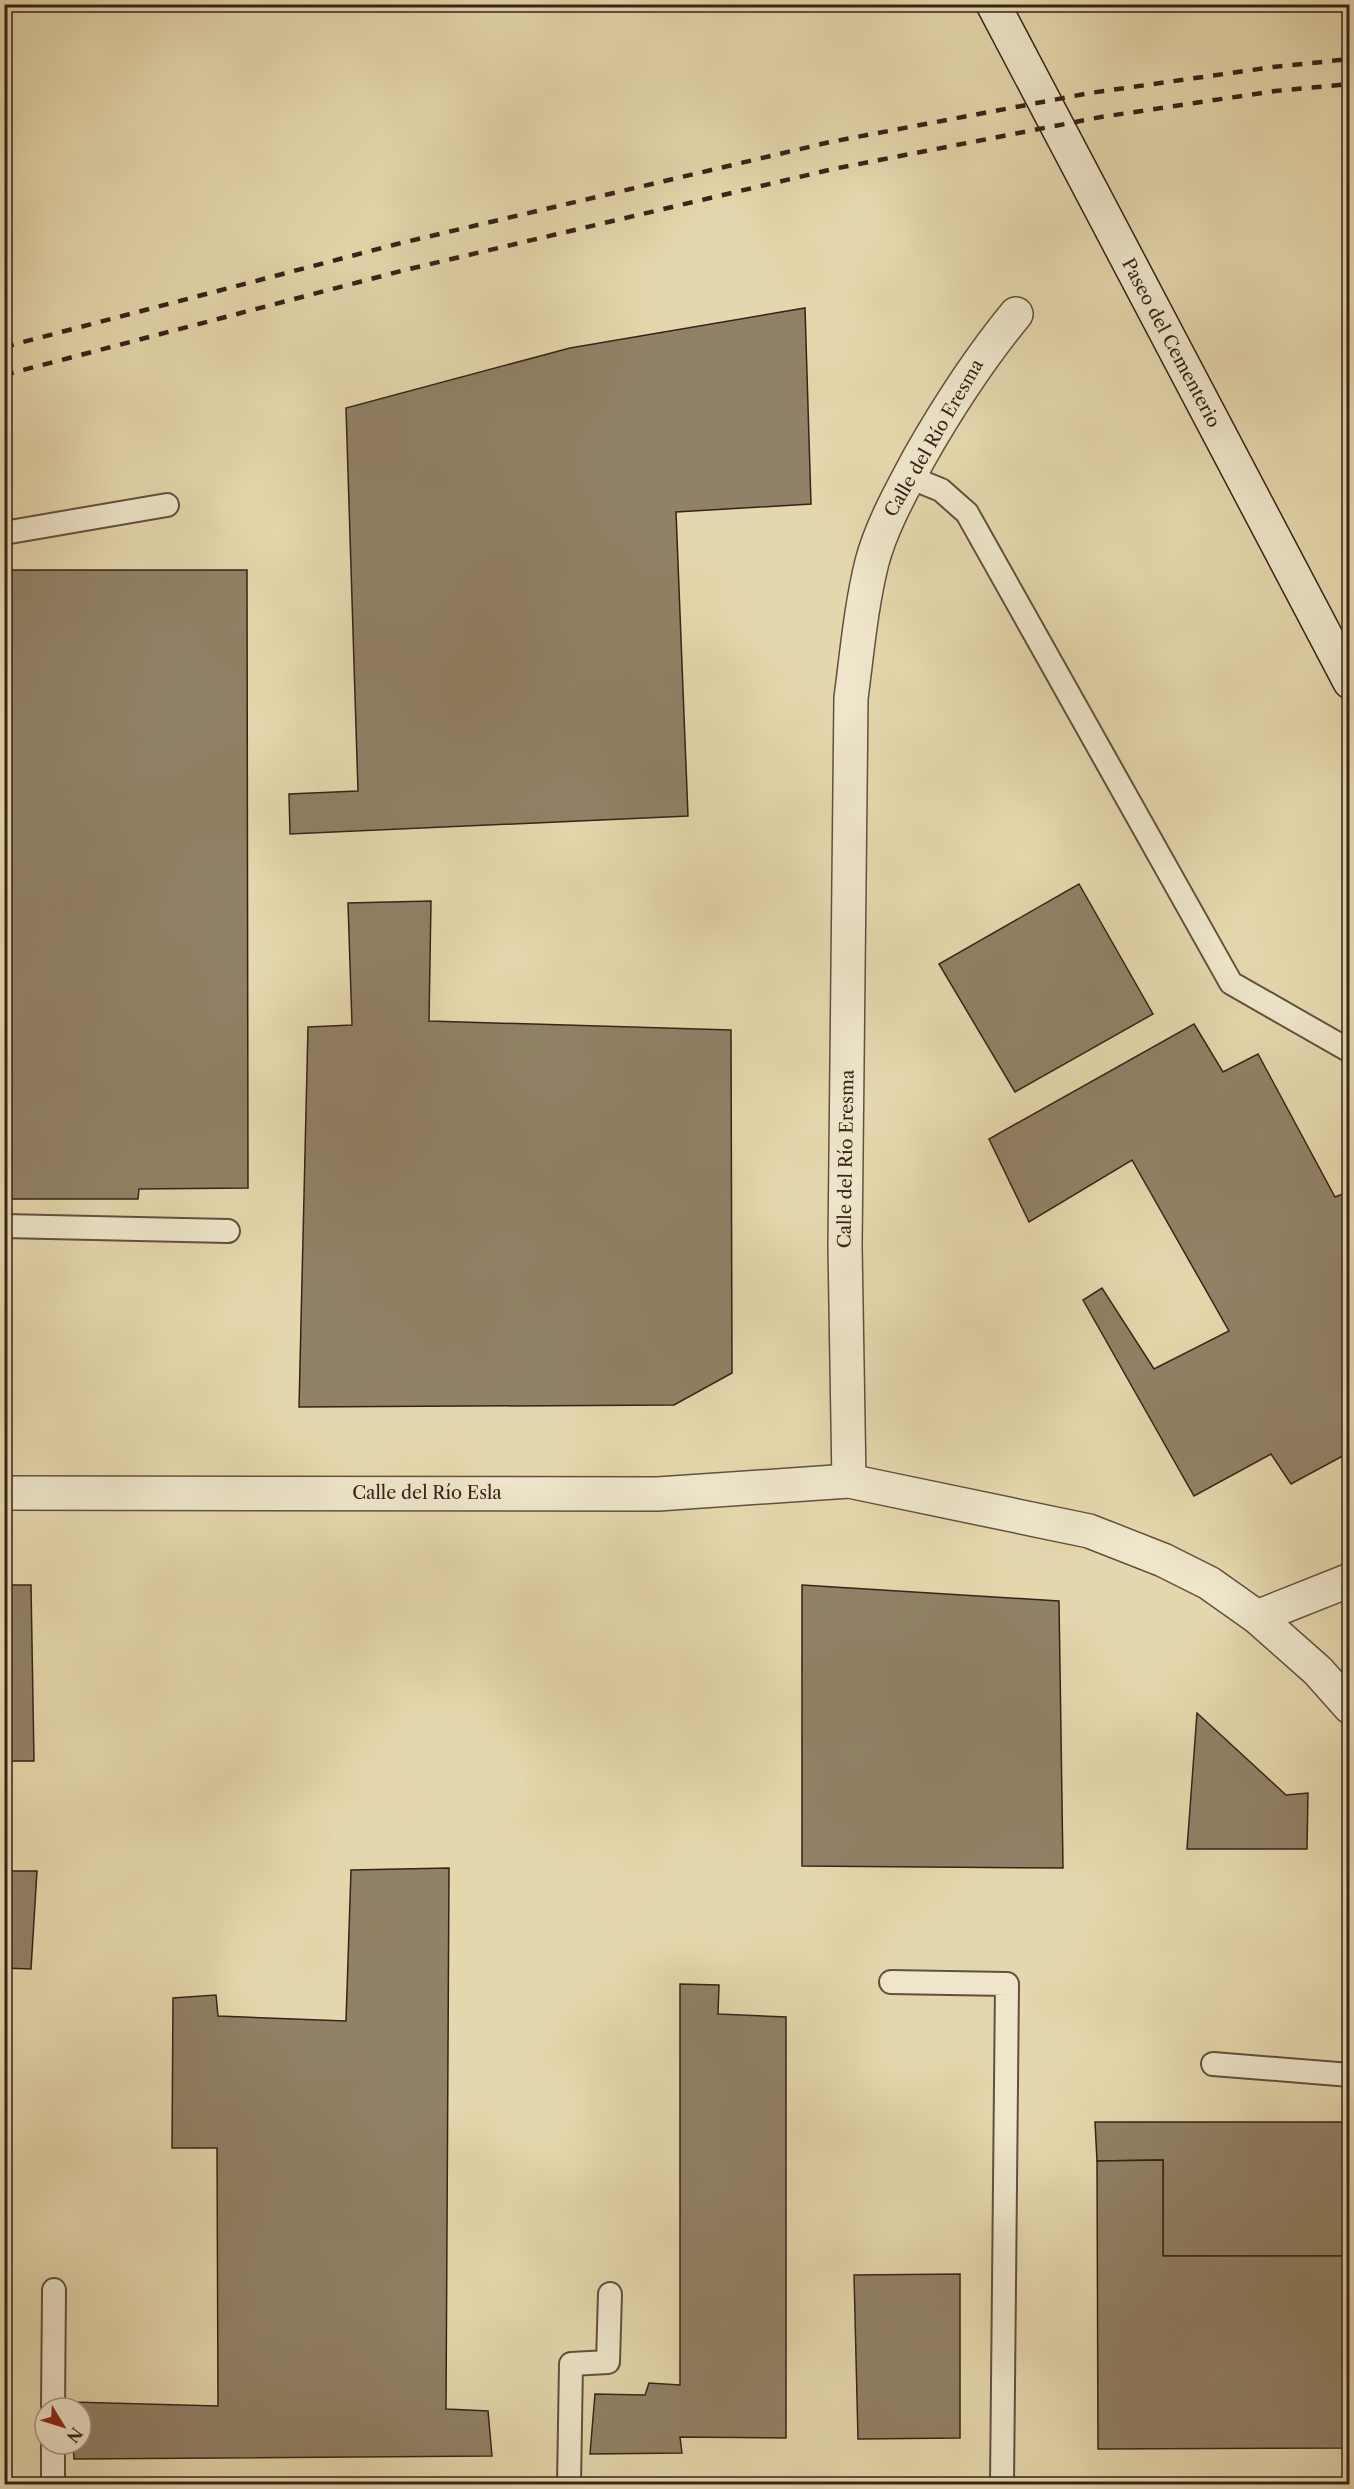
<svg xmlns="http://www.w3.org/2000/svg" width="1354" height="2489" font-family="'Libre Caslon Text',serif">
<rect width="100%" height="100%" fill="#e5d7ad"/>
<filter id="stains"><feTurbulence type="fractalNoise" baseFrequency=".00333" numOctaves="4"/><feColorMatrix values="0 0 0 0 .2 0 0 0 0 .09 0 0 0 0 .02 0 0 0 .5 -.17"/></filter>
<radialGradient id="worn" r=".72"><stop offset=".6" stop-color="#630" stop-opacity="0"/><stop offset="1" stop-color="#630" stop-opacity=".3"/></radialGradient>
<!-- building -->
<g fill="#918166" stroke="#372319" stroke-width="1.5">
<path d="M805 308 811 504 676 512 688 816 290 834 289 794 358 791 346 408 570 348Z"/>
<path d="M4 570H247L248 1188 139 1189 138 1199H4Z"/>
<path d="M1079 884 1153 1014 1015 1092 939 964Z"/>
<path d="M431 901 429 1021 731 1030 732 1373 674 1405 299 1407 308 1027 352 1025 348 903Z"/>
<path d="M1194 1024 1223 1072 1258 1054 1335 1197 1350 1191V1452L1291 1484 1271 1454 1194 1496 1083 1300 1102 1288 1154 1369 1229 1331 1132 1160 1029 1222 989 1139Z"/>
<path d="M4 1585H31L34 1761H4Z"/>
<path d="M802 1585 1059 1601 1063 1868 802 1866Z"/>
<path d="M1197 1713 1286 1795 1308 1793 1307 1849H1187Z"/>
<path d="M449 1868 446 2409 488 2411 492 2456 74 2459 73 2444H81V2408H72V2402L218 2406 217 2148H172L173 1998 216 1995 218 2016 346 2021 351 1870Z"/>
<path d="M4 1871H37L31 1969 4 1968Z"/>
<path d="M4 1983H6L8 2484H4Z"/>
<path d="M680 1984 719 1985 718 2014 786 2017V2438L680 2437 682 2453 590 2454 595 2394 645 2395 649 2383 680 2385Z"/>
<path d="M1095 2122H1350V2256H1163V2160L1097 2161Z"/>
<path d="M1163 2160V2256H1350V2448L1098 2449 1097 2161Z"/>
<path d="M960 2274V2438L858 2439 854 2275Z"/>
</g>
<g fill="none" stroke-linecap="round" stroke-linejoin="round">
<defs>
<g id="service">
<path d="M909 477 941 490 967 513 1231 983 1350 1051"/>
<path d="M4 533 167 505"/>
<path d="M4 1226 228 1231"/>
<path d="M891 1982 1007 1984 1002 2484"/>
<path d="M1213 2064 1350 2075"/>
<path d="M53 2408 54 2290"/>
<path d="M53 2484V2444"/>
<path d="M569 2484 571 2364 608 2362 610 2294"/>
</g>
<g id="minor">
<path d="M849 1481 845 1246 851 698C857 653 861 606 872 562 882 525 901 492 919 458 948 407 979 359 1016 314"/>
<path d="M4 1493 658 1494 849 1481 1089 1531 1163 1560 1209 1583 1257 1617 1318 1671 1350 1707"/>
<path d="M1257 1617 1350 1580"/>
</g>
<path id="secondary" d="M993 4 1350 682"/>
</defs>
<!-- service casing -->
<use href="#service" stroke="#62503e" stroke-width="26"/>
<!-- minor casing -->
<use href="#minor" stroke="#62503e" stroke-width="36"/>
<!-- secondary casing -->
<use href="#secondary" stroke="#372319" stroke-width="36"/>
<!-- service -->
<use href="#service" stroke="#eee5ca" stroke-width="22"/>
<!-- minor -->
<use href="#minor" stroke="#eee5ca" stroke-width="33"/>
<!-- secondary -->
<use href="#secondary" stroke="#eee5ca" stroke-width="33"/>
<!-- rail -->
<g stroke="#372319" stroke-width="4.5" stroke-dasharray="10 10" stroke-linecap="butt">
<path d="M4 347 397 244 830 142 1090 93 1273 67 1350 59"/>
<path d="M4 375 405 270 833 169 1101 117 1275 91 1350 84"/>
</g>
</g>
<g text-anchor="middle" dominant-baseline="central" stroke-width="5" stroke-linejoin="round" paint-order="stroke">
<!-- street labels -->
<g font-size="18" fill="#372319" stroke="#eee5ca">
<text transform="translate(1171 343) rotate(62)">Paseo del Cementerio</text>
<text transform="translate(934 438) rotate(-60)">Calle del Río Eresma</text>
<text transform="translate(846 1159) rotate(-89)">Calle del Río Eresma</text>
<text x="427" y="1493">Calle del Río Esla</text>
</g>
</g>
<!-- margin -->
<rect width="1354" height="2489" fill="none" stroke="#e5d7ad" stroke-width="24"/>
<rect x="6" y="6" width="1342" height="2477" fill="none" stroke="#372319" stroke-width="3"/>
<rect x="12" y="12" width="1330" height="2465" fill="none" stroke="#372319" stroke-width="1.5"/>
<!-- north arrow -->
<g transform="translate(63 2426) rotate(128)"><circle r="28" fill="#eee5ca" stroke="#a59783" stroke-width="1.5"/>
<path d="M0-4.5L10 22L0 15L-10 22Z" fill="#8f2418"/>
<text y="-9" font-size="16" font-weight="bold" text-anchor="middle" fill="#372319">N</text>
</g>
<rect width="100%" height="100%" filter="url(#stains)"/>
<rect width="100%" height="100%" fill="url(#worn)"/>
</svg>
